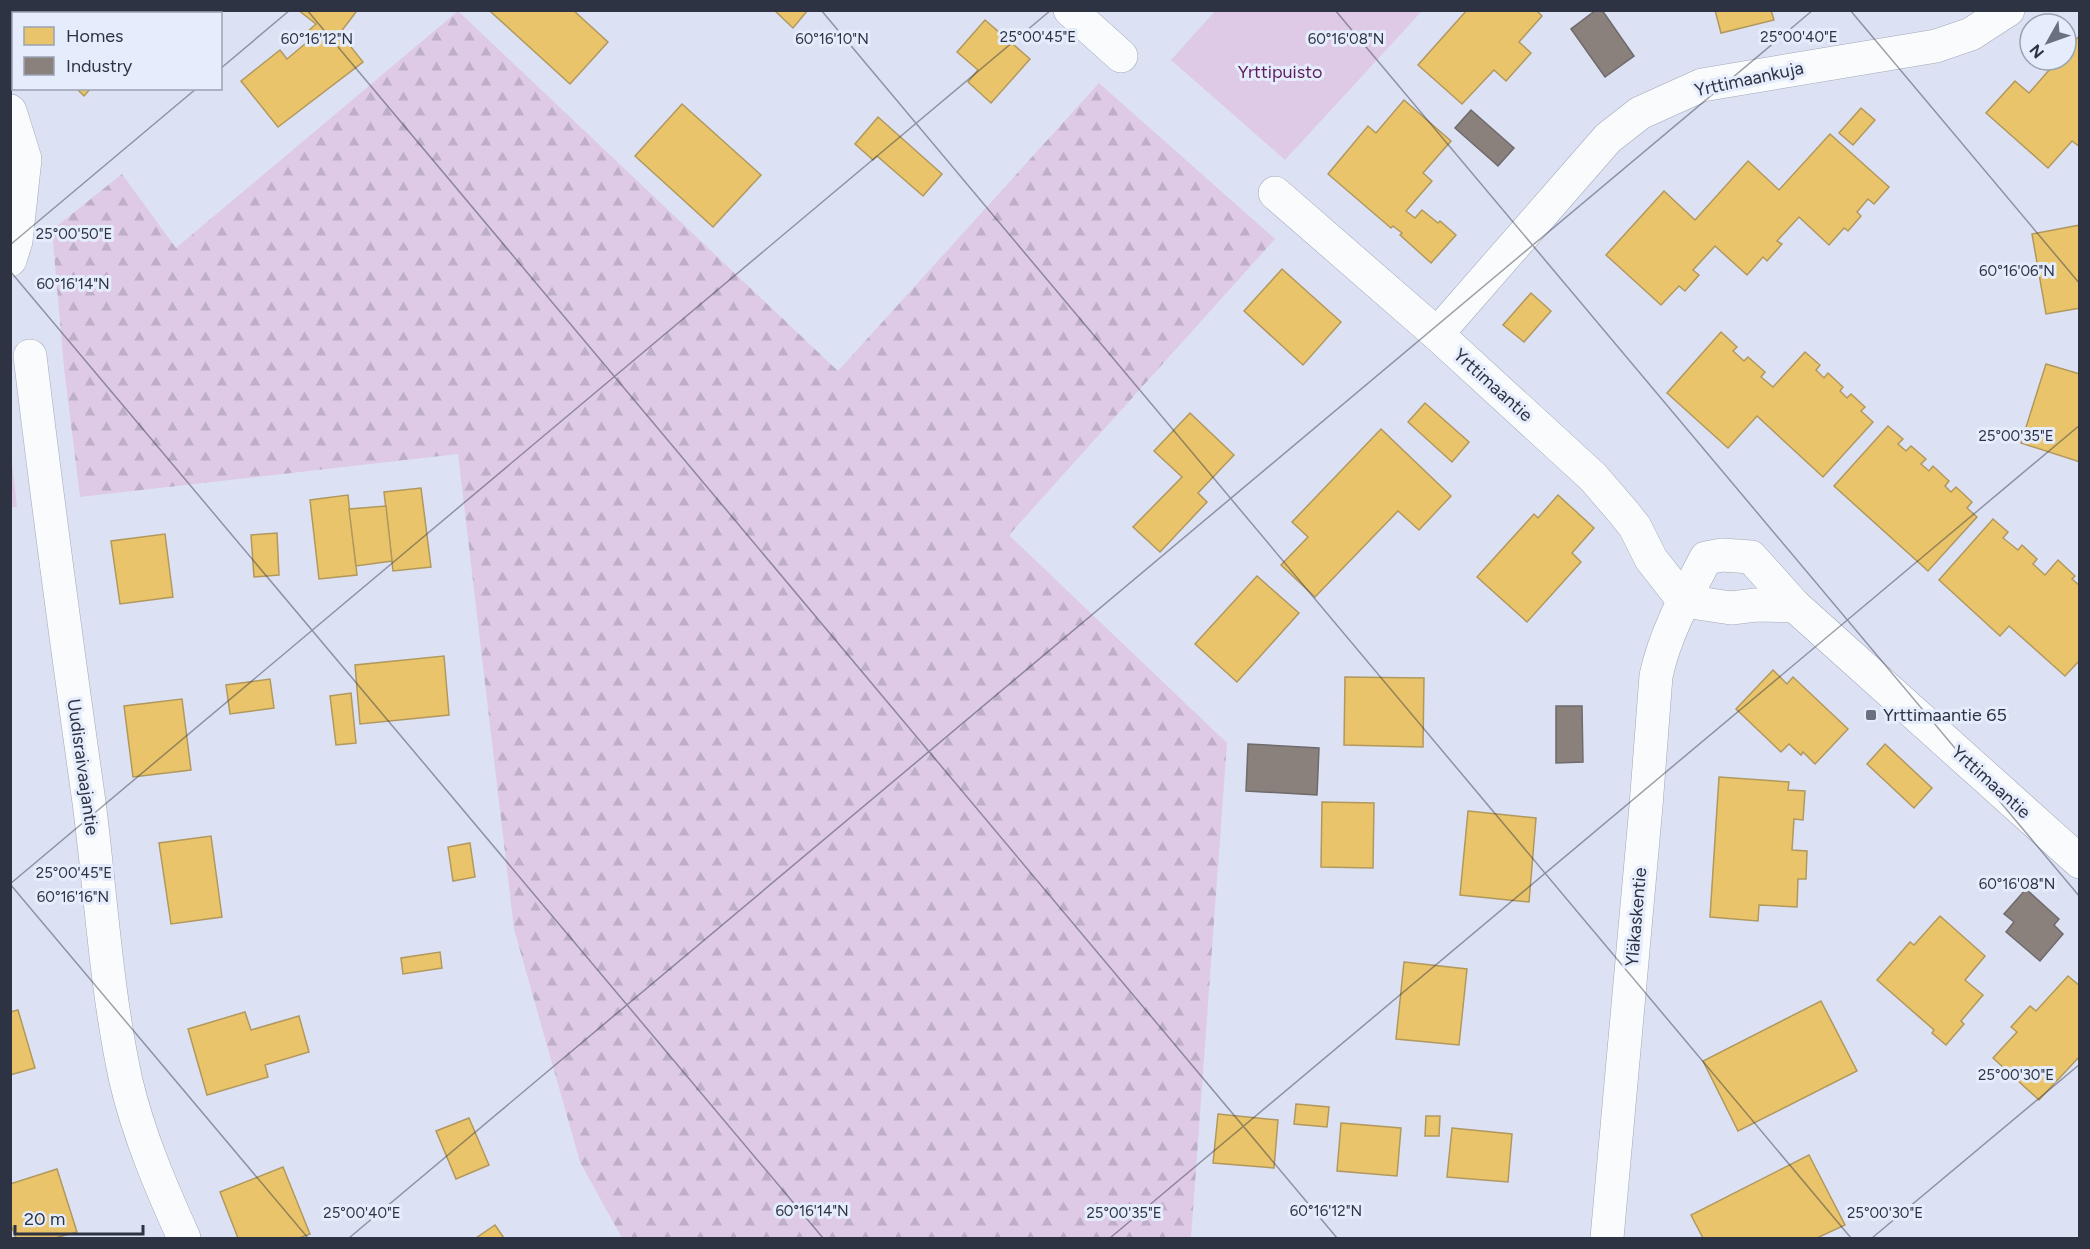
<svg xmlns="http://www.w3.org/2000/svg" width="2090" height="1249" font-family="Figtree,sans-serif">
<defs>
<pattern id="forest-firs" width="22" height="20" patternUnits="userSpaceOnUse" patternTransform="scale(1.5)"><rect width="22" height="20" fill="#decae7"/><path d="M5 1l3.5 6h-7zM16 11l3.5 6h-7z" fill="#bfaec7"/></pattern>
</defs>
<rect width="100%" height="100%" fill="#dce2f4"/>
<!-- forest -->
<g fill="url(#forest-firs)">
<path d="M458 11 838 371 1099 83 1275 239 1009 535 1227 743 1191 1238H622L580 1162 514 929 458 454 80 497 64 368 52 230 122 174 176 248Z"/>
<path d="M11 454 17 507H10Z"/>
</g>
<!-- green -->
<path fill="#decae7" d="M1216 10H1422V11L1285 160 1171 60Z"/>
<!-- homes -->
<g fill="#e9c46a" stroke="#b1985e" stroke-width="1.5">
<path d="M45 10H139L136 14H42Z"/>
<path d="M298 10H354L356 12 340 33 363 62 278 127 241 81 280 50 287 59 312 38 307 32 316 24Z"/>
<path d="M492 10H573L608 42 570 84 491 12Z"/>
<path d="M774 10H808L793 28Z"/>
<path d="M1467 10H1536L1542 16 1519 42 1531 53 1506 81 1494 70 1462 104 1418 65Z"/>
<path d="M1715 10H1771L1774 20 1721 33Z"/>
<path d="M985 20 1030 59 991 103 968 82 978 70 957 52Z"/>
<path d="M2080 35V147L2072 141 2048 168 1986 113 2015 81 2029 93 2058 60H2066V51Z"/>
<path d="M76 88H91L84 96Z"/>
<path d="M1404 100 1451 141 1423 173 1432 181 1406 211 1415 218 1422 210 1438 223 1440 221 1456 235 1431 263 1400 235 1402 233 1393 226 1391 228 1328 174 1368 126 1376 133Z"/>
<path d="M682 104 761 175 713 227 635 156Z"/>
<path d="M1861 108 1875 120 1853 145 1839 133Z"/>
<path d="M878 117 942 174 923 196 877 156 873 160 855 144Z"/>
<path d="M1830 134 1889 187 1874 204 1868 199 1857 212 1861 216 1848 231 1844 228 1829 245 1799 217 1777 241 1782 244 1767 261 1763 257 1747 275 1715 246 1693 270 1699 275 1685 291 1679 286 1661 305 1606 255 1664 191 1695 220 1748 161 1779 190Z"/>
<path d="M2080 225V308L2046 314 2032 234Z"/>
<path d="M1282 269 1341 322 1303 365 1244 311Z"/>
<path d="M1531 293 1551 311 1524 342 1503 325Z"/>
<path d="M1721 332 1737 347 1733 351 1744 361 1748 357 1765 372 1761 377 1773 387 1805 352 1820 365 1816 370 1824 378 1828 373 1843 387 1840 391 1847 398 1851 394 1865 407 1861 411 1873 422 1823 477 1757 416 1728 448 1667 393Z"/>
<path d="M2046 364 2080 374V462L2021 443Z"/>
<path d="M1425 403 1469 442 1452 462 1408 422Z"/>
<path d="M1190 413 1234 455 1198 493 1207 502 1160 552 1133 527 1182 477 1154 451Z"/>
<path d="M1888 426 1903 439 1898 444 1906 451 1911 446 1926 459 1921 464 1929 471 1933 466 1949 481 1945 486 1951 492 1956 487 1972 502 1967 508 1977 517 1928 571 1834 486Z"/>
<path d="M1381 429 1451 496 1419 530 1398 511 1315 597 1281 565 1308 537 1292 522Z"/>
<path d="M421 488 431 567 393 571 384 492Z"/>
<path d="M348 495 357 575 319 579 310 500Z"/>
<path d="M1558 495 1594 528 1572 553 1581 562 1527 622 1477 577 1534 514 1538 518Z"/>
<path d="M386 506 392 561 356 566 349 509Z"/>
<path d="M1993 519 2008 532 2003 538 2018 550 2022 545 2037 559 2033 564 2045 575 2058 560 2075 576 2072 579 2080 586V660L2065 676 2009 626 2000 636 1939 580Z"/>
<path d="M277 533 279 575 254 577 251 535Z"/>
<path d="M165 534 173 597 120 604 111 541Z"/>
<path d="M1257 576 1299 613 1237 682 1195 644Z"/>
<path d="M444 656 449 715 360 724 355 665Z"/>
<path d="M1773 670 1787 684 1793 677 1848 729 1815 764 1803 752 1801 755 1789 744 1781 752 1736 709Z"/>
<path d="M1345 677 1424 678 1423 747 1344 745Z"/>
<path d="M270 679 274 708 230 714 226 685Z"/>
<path d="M351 693 356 743 336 745 330 696Z"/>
<path d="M182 699 191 770 133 777 124 706Z"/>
<path d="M1885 744 1932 788 1914 808 1867 764Z"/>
<path d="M1719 777 1789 782 1788 790 1805 791 1803 820 1794 819 1792 850 1807 851 1806 879H1798L1797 907 1759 905 1758 921 1710 917Z"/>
<path d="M1322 802 1374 803 1373 868 1321 867Z"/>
<path d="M1468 811 1536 818 1529 902 1460 895Z"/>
<path d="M211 836 222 917 171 924 159 843Z"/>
<path d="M470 843 475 877 453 881 448 847Z"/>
<path d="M1940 916 1985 956 1965 980 1983 995 1961 1021 1964 1024 1946 1045 1932 1033 1934 1030 1877 980 1910 942 1914 945Z"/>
<path d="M440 952 442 968 403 974 401 958Z"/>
<path d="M1404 962 1467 969 1459 1045 1396 1039Z"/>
<path d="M2068 976 2080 986V1056L2039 1100 1993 1058 2017 1032 2011 1027 2030 1006 2036 1011Z"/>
<path d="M1821 1001 1857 1071 1738 1131 1703 1061Z"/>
<path d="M18 1010 35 1068 10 1075V1012Z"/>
<path d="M245 1012 251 1030 299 1016 309 1052 265 1065 268 1077 207 1095 188 1029Z"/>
<path d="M1296 1104 1329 1107 1327 1127 1294 1124Z"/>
<path d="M1218 1114 1278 1120 1274 1168 1213 1163Z"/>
<path d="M1426 1116H1440L1439 1136H1425Z"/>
<path d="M469 1118 489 1165 456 1179 436 1131Z"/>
<path d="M1341 1123 1401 1128 1397 1176 1337 1171Z"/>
<path d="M1452 1128 1512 1134 1508 1182 1447 1177Z"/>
<path d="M1809 1155 1845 1225 1817 1238H1703L1691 1215Z"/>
<path d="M283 1167 310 1234 299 1238H238L220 1192Z"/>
<path d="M57 1169 77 1232 55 1238H16L10 1222V1184Z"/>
<path d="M495 1225 504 1238H476Z"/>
</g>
<!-- industry -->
<g fill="#8a817c" stroke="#6e6a6b" stroke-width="1.5">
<path d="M1596 10H1602L1634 56 1605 77 1571 29Z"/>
<path d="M1471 110 1514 148 1498 166 1455 128Z"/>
<path d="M1556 706H1582L1583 762 1556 763Z"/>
<path d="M1248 744 1319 748 1317 795 1246 791Z"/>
<path d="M2026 889 2059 919 2054 925 2063 934 2040 961 2006 932 2014 922 2004 914Z"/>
</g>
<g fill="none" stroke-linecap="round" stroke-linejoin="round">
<defs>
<g id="minor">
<path d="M1070 10 1121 56"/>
<path d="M10 111 25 159 16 241 10 260"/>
<path d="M1275 193 1437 334 1593 477 1624 513 1635 527 1651 559 1684 601"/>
<path d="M1437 334 1608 138 1640 113 1702 85 1936 46 1971 34 2008 10"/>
<path d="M30 356C48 505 68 654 89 802 101 895 106 990 126 1081 139 1136 161 1187 184 1238"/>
</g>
<g id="tertiary">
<path d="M1684 601 1731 608 1756 605 1795 606"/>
<path d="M1607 1238 1646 806 1656 676C1665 634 1686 596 1706 558L1722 555 1751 557 1795 606 2080 862"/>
</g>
</defs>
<!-- minor casing -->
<use href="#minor" stroke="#a2a7b6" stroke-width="34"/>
<!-- tertiary casing -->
<use href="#tertiary" stroke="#a2a7b6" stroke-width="34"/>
<!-- minor -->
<use href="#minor" stroke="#fafbfd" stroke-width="33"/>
<!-- tertiary -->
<use href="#tertiary" stroke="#fafbfd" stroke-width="33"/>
</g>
<!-- ticks -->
<path fill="none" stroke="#2d3342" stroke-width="1.5" stroke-opacity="0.45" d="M307 10 1337 1238M821 10 1851 1238M1335 10 2080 897M1850 10 2080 284M220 69 290 10M10 245 197 88M10 271 823 1238M10 884 1051 10M10 884 308 1238M349 1238 1813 10M1110 1238 2080 425M1872 1238 2080 1064"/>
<!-- markers -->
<rect fill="#6a7080" stroke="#e5ecfc" stroke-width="2" x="1865" y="709" width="12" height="12" rx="3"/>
<g text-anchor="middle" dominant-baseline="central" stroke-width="6" stroke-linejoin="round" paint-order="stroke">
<!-- park labels -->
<g font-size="18" fill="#5f1d5d" stroke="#e5ecfc">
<text x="1280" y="72">Yrttipuisto</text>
</g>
<!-- street labels -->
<g font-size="18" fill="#2d3342" stroke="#e5ecfc">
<text transform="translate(1749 79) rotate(-12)">Yrttimaankuja</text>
<text transform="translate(1493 385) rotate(42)">Yrttimaantie</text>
<text transform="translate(83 767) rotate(82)">Uudisraivaajantie</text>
<text transform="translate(1991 782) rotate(42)">Yrttimaantie</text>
<text transform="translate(1636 917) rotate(-85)">Yläkaskentie</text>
</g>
<!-- poi labels -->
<g font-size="18" fill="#2d3342" stroke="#e5ecfc" text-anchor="start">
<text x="1883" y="715">Yrttimaantie 65</text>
</g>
</g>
<g font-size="15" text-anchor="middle" fill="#2d3342" stroke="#e5ecfc" stroke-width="6" stroke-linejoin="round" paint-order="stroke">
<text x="1038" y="42">25°00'45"E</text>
<text x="1799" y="42">25°00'40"E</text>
<text x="317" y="44">60°16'12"N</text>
<text x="1346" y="44">60°16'08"N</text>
<text x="832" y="44">60°16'10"N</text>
<text x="74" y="239">25°00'50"E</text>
<text x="2017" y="276">60°16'06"N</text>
<text x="73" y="289">60°16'14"N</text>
<text x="2016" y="441">25°00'35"E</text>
<text x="74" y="878">25°00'45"E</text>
<text x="2017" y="889">60°16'08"N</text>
<text x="73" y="902">60°16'16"N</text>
<text x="2016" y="1080">25°00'30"E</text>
<text x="812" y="1216">60°16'14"N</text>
<text x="1326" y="1216">60°16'12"N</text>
<text x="362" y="1218">25°00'40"E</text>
<text x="1124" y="1218">25°00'35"E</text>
<text x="1885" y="1218">25°00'30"E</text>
</g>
<!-- border -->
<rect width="2090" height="1249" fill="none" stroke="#2d3342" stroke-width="24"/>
<!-- legend -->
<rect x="12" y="12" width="210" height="78" fill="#e5ecfc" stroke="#9ba2b2" stroke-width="1.5"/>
<rect x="24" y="27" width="30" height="18" fill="#e9c46a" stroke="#9ba2b2" stroke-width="1.5"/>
<text x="66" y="42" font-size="18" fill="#2d3342">Homes</text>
<rect x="24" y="57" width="30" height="18" fill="#8a817c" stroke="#9ba2b2" stroke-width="1.5"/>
<text x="66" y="72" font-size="18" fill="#2d3342">Industry</text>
<!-- north arrow -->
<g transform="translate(2048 42) rotate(230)"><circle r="28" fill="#e5ecfc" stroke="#9ba2b2" stroke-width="1.5"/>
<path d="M0-4.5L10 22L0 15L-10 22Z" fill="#6a7080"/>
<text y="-9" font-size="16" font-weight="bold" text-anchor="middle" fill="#2d3342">N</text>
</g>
<!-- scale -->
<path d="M15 1225v9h128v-9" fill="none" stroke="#2d3342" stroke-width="3"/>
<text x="24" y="1225" font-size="18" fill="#2d3342" stroke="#e5ecfc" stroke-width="4.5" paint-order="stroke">20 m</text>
</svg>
